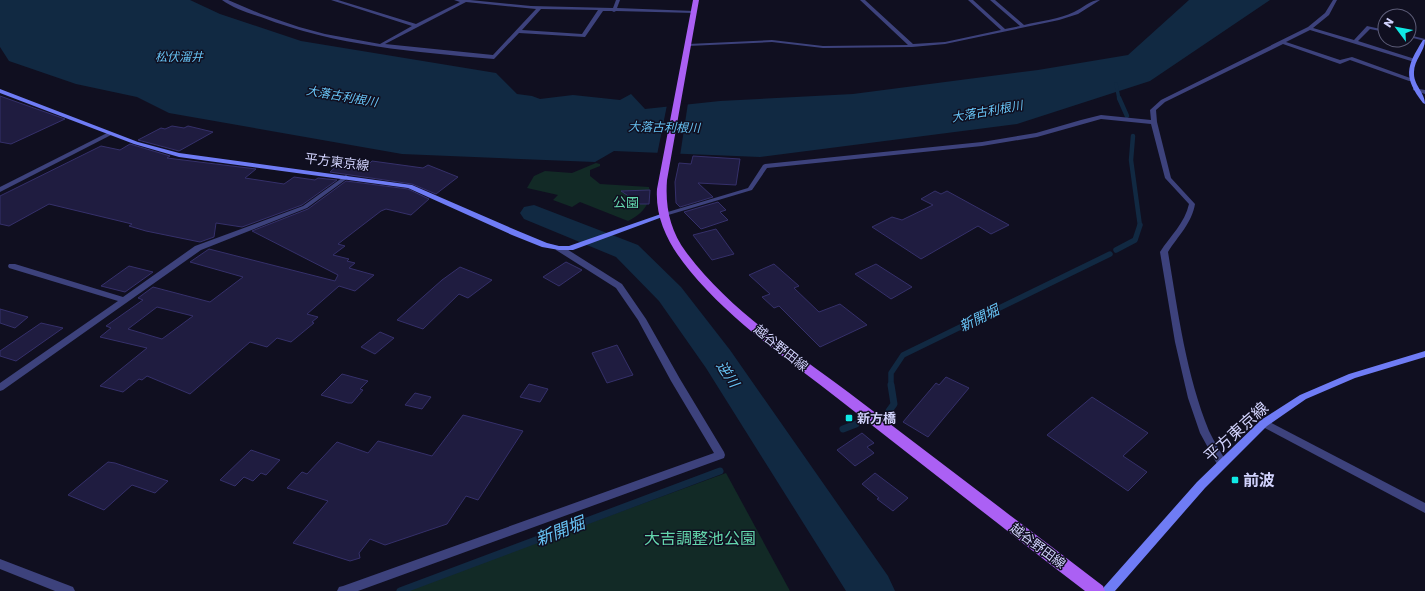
<svg xmlns="http://www.w3.org/2000/svg" width="1425" height="591" font-family="Poppins,'Noto Sans JP',sans-serif">
<rect width="100%" height="100%" fill="#100f20"/>
<!-- green -->
<g fill="#122a26">
<path d="M596 163 600 164V166L590 170V176L600 184 649 187C652 204 642 214 628 221L580 202 572 207 553 200 558 195 527 188 534 176 545 171 572 173Z"/>
<path d="M726 473 790 591H404Z"/>
</g>
<!-- water -->
<path fill="#112942" d="M0 0H190L220 14 301 41 496 73 517 94 532 96 540 99 573 95 620 100 631 94 645 109 720 101 853 94 1038 70 1128 55 1189 0H1270L1150 81 1017 124 760 157 614 151 595 162 402 154 169 113 137 97 76 84 9 61 0 47Z"/>
<!-- pier -->
<path fill="#100f20" d="M688 103 680 156 657 155 667 105Z"/>
<g fill="none" stroke-linecap="round" stroke-linejoin="round">
<!-- stream-far3 -->
<path stroke="#112942" stroke-width="3.5" d="M1116 84 1119 99"/>
<!-- stream-far2 -->
<g stroke="#112942" stroke-width="4.5">
<path d="M1119 98 1127 116"/>
<path d="M1133 136 1131 160 1140 226"/>
</g>
<!-- stream-far1 -->
<g stroke="#112942" stroke-width="5.5">
<path d="M1116 250 1135 240 1140 225"/>
<path d="M891 386V373L903 355 1110 254"/>
</g>
<!-- stream -->
<g stroke="#112942" stroke-width="7">
<path d="M889 411 894 404 891 385"/>
<path d="M843 429 856 424"/>
<path d="M400 591 720 471"/>
</g>
<!-- river -->
<path fill="#112942" fill-rule="evenodd" d="M534 205 638 245 681 287 730 350 888 576 895 591H846L706 368 659 301 616 257 524 219 520 213 524 207Z"/>
</g>
<!-- building -->
<g fill="#1f1c40" stroke="#35306a" fill-rule="evenodd">
<path d="M0 96 65 119 11 144 0 142Z"/>
<path d="M172 126 184 128 188 126 213 132 179 151 138 140 161 128 165 129Z"/>
<path d="M130 144 170 156 167 158 256 169 245 178 284 184 294 177 315 180 318 178 337 180 302 205 242 227 216 223 214 237 200 242 146 231 129 226 132 224 49 204 9 226 0 224V196L101 146 120 150Z"/>
<path d="M693 156 740 159 736 185 698 183 713 197 680 207 676 203 675 182 679 163 691 164Z"/>
<path d="M372 161 423 168 428 165 458 177 436 194 412 184 330 172 341 162 362 164H369Z"/>
<path d="M346 181 408 189 429 199 411 215 386 209 381 211 338 244 345 246 333 255 349 259 347 261 355 263 349 268 374 275 355 291 339 286 307 314 318 317 312 322 314 323 291 342 277 338 267 347 250 342 190 394 147 376 142 380 139 379 123 392 100 386 147 348 100 337 111 328 106 326 143 300 138 298 153 287 210 302 243 277 190 262 209 249 335 281 338 275 252 231 308 209ZM157 307 193 316 162 339 128 329Z"/>
<path d="M650 190 649 204H640L621 191Z"/>
<path d="M935 191 941 194 947 191 1009 225 991 234 978 226 921 259 872 227 892 217 902 220 933 205 921 199Z"/>
<path d="M718 202 726 210 720 212 728 220 701 229 684 212Z"/>
<path d="M716 229 734 254 712 260 693 235Z"/>
<path d="M566 262 582 270 559 286 543 277Z"/>
<path d="M774 264 799 286 794 288 819 312 840 304 867 325 820 347 779 306 774 308 762 297 770 294 749 275Z"/>
<path d="M876 264 912 287 891 299 855 274Z"/>
<path d="M129 266 153 272 125 292 101 286Z"/>
<path d="M460 267 492 280 468 298 459 294 423 329 397 320 442 280Z"/>
<path d="M0 309 28 317 15 328 0 323Z"/>
<path d="M41 323 63 328 16 361 0 356V351Z"/>
<path d="M380 332 394 338 375 354 361 347Z"/>
<path d="M617 345 633 375 607 383 592 353Z"/>
<path d="M342 374 368 381 360 389 363 390 352 403H348L321 395Z"/>
<path d="M946 377 969 388 928 437 903 422 936 383 939 385Z"/>
<path d="M529 384 548 389 540 402 520 397Z"/>
<path d="M415 393 431 397 422 409 405 405Z"/>
<path d="M1092 397 1148 433 1123 456 1147 472 1128 491 1047 435Z"/>
<path d="M463 415 523 431 478 500 466 496 447 524 385 545 370 539 359 553 360 558 350 561 293 543 328 501 287 488 302 472 307 474 337 442 368 453 378 441 432 456Z"/>
<path d="M862 433 874 443 867 447 874 453 855 466 837 450Z"/>
<path d="M251 450 280 460 266 475 261 473 253 481 244 477 235 486 220 480Z"/>
<path d="M108 462 115 463 168 481 155 493 132 485 104 510 68 495Z"/>
<path d="M875 473 908 498 893 511 877 499 879 498 862 484Z"/>
</g>
<g fill="none" stroke-linecap="round" stroke-linejoin="round">
<!-- minor -->
<g fill="#3d427c" fill-rule="evenodd">
<path d="M222 0H228L261 14 299 27 325 34 380 44 412 26 331 0H338L416 24 460 2 454 0H470L531 6 613 8 616 0H620L617 8 694 11 696 12 694 13 616 11 614 12 612 11H603L585 37 519 33 494 59C416 52 335 46 261 17 248 13 233 8 222 0ZM466 2 536 9 493 55 385 44ZM541 9 598 10 582 34 522 30Z"/>
<path d="M860 0H865L913 44 945 42 1001 30 968 0H973L1005 29 1020 26 990 0H995L1024 25C1041 21 1059 19 1074 12 1083 8 1090 0 1100 0L1078 14 1059 20 945 44 912 47 823 48 772 42 688 46 686 45 688 44 772 40 823 46 908 45Z"/>
<path d="M1333 0H1337L1329 15 1313 28 1354 40 1367 26 1385 30V32L1370 29 1358 41 1415 59V61H1411L1310 30 1286 42 1340 60 1352 57 1413 79V81H1409L1350 60 1340 64 1283 44 1165 102 1156 110 1157 122 1171 178 1195 204C1192 223 1178 236 1168 252 1178 312 1186 374 1209 431 1214 442 1221 452 1227 463L1226 466 1222 467 1218 466 1200 433 1188 398 1175 342 1160 252C1170 236 1185 223 1189 204L1165 178 1151 124 1101 119 1037 137 982 146 767 168 752 190 665 216H661L659 215 661 214 748 188 763 165 765 164 982 142 1036 133 1081 120 1101 115 1151 120 1150 110 1161 100 1308 27 1325 13Z"/>
<path d="M1409 35 1425 39V41L1409 37Z"/>
<path d="M1413 88 1425 90V94L1413 90Z"/>
<path d="M109 132 112 134 111 135 0 192V187Z"/>
<path d="M346 175 349 177 348 178 307 208 201 250 3 390 0 391V383L118 301 9 268 8 266 9 264H15L123 297 195 246 303 206Z"/>
<path d="M556 246H562L622 284 646 319 680 379 724 452 725 455 724 458 358 591H337L339 587 343 586 714 453 671 381 638 320 616 288 556 250 555 248Z"/>
<path d="M1264 419 1425 503V513L1261 426 1259 423 1261 420Z"/>
<path d="M0 559 73 587 75 591H55L0 569Z"/>
</g>
<!-- secondary -->
<g fill="#6f7cf5" fill-rule="evenodd">
<path d="M1423 40H1425C1425 51 1414 60 1414 72 1413 85 1425 92 1425 104L1423 103C1403 77 1406 67 1423 40Z"/>
<path d="M0 89 138 142 179 153 412 185 518 231 547 243 559 246H569L586 240 661 214H665L667 215 665 216 573 250H559L542 247 512 235 408 188 179 157 134 144 0 93Z"/>
<path d="M1425 351V357L1355 378 1306 399 1267 426 1205 488 1115 591H1102L1104 587 1197 482 1261 420 1300 395 1349 374Z"/>
</g>
<!-- primary -->
<path fill="#ab60f4" fill-rule="evenodd" d="M693 0H699L667 180C665 207 670 230 686 252 727 308 793 351 848 392 933 457 1018 521 1103 586L1105 591H1085C1003 528 922 464 841 401 789 360 732 322 690 271 670 247 655 220 657 189Z"/>
</g>
<!-- markers -->
<g fill="#10e9e5" stroke="#100f20" stroke-width="1.5">
<rect x="845" y="414" width="8" height="8" rx="2"/>
<rect x="1231" y="476" width="8" height="8" rx="2"/>
</g>
<g text-anchor="middle" dominant-baseline="central" stroke-width="3" stroke-linejoin="round" paint-order="stroke">
<!-- far-water labels -->
<g font-size="12" font-style="italic" fill="#67c3f4" stroke="#100f20">
<text x="179" y="56">松伏溜井</text>
<text transform="translate(342 96) rotate(10)">大落古利根川</text>
<text transform="translate(987 111) rotate(-10)">大落古利根川</text>
<text transform="translate(664 127) rotate(1)">大落古利根川</text>
</g>
<!-- street labels -->
<g font-size="13" fill="#d1d2fc" stroke="#100f20">
<text transform="translate(337 162) rotate(7)">平方東京線</text>
<text transform="translate(781 348) rotate(39)">越谷野田線</text>
<text transform="translate(1038 546) rotate(37)">越谷野田線</text>
</g>
<!-- park labels -->
<g font-size="13" fill="#63d6ac" stroke="#100f20">
<text x="626" y="202">公園</text>
</g>
<!-- poi labels -->
<g font-size="13" font-weight="bold" fill="#d1d2fc" stroke="#100f20" text-anchor="start">
<text x="857" y="418">新方橋</text>
</g>
<!-- water labels -->
<g font-size="14" font-style="italic" fill="#67c3f4" stroke="#100f20">
<text transform="translate(979 318) rotate(-26)">新開堀</text>
<text transform="translate(728 374) rotate(56)">逆川</text>
</g>
<!-- near-street labels -->
<g font-size="16" fill="#d1d2fc" stroke="#100f20">
<text transform="translate(1236 432) rotate(-42)">平方東京線</text>
</g>
<!-- near-poi labels -->
<g font-size="16" font-weight="bold" fill="#d1d2fc" stroke="#100f20" text-anchor="start">
<text x="1243" y="480">前波</text>
</g>
<!-- near-park labels -->
<g font-size="16" fill="#63d6ac" stroke="#100f20">
<text x="700" y="538">大吉調整池公園</text>
</g>
<!-- near-water labels -->
<g font-size="17" font-style="italic" fill="#67c3f4" stroke="#100f20">
<text transform="translate(560 531) rotate(-21)">新開堀</text>
</g>
</g>
<!-- north arrow -->
<g transform="translate(1397 28) rotate(302)"><circle r="19" fill="#100f20" stroke="#5d5d78"/>
<path d="M0-3L7 15L0 10L-7 15Z" fill="#10e9e5"/>
<text y="-6" font-size="11" font-weight="bold" text-anchor="middle" fill="#d1d2fc">N</text>
</g>
</svg>
